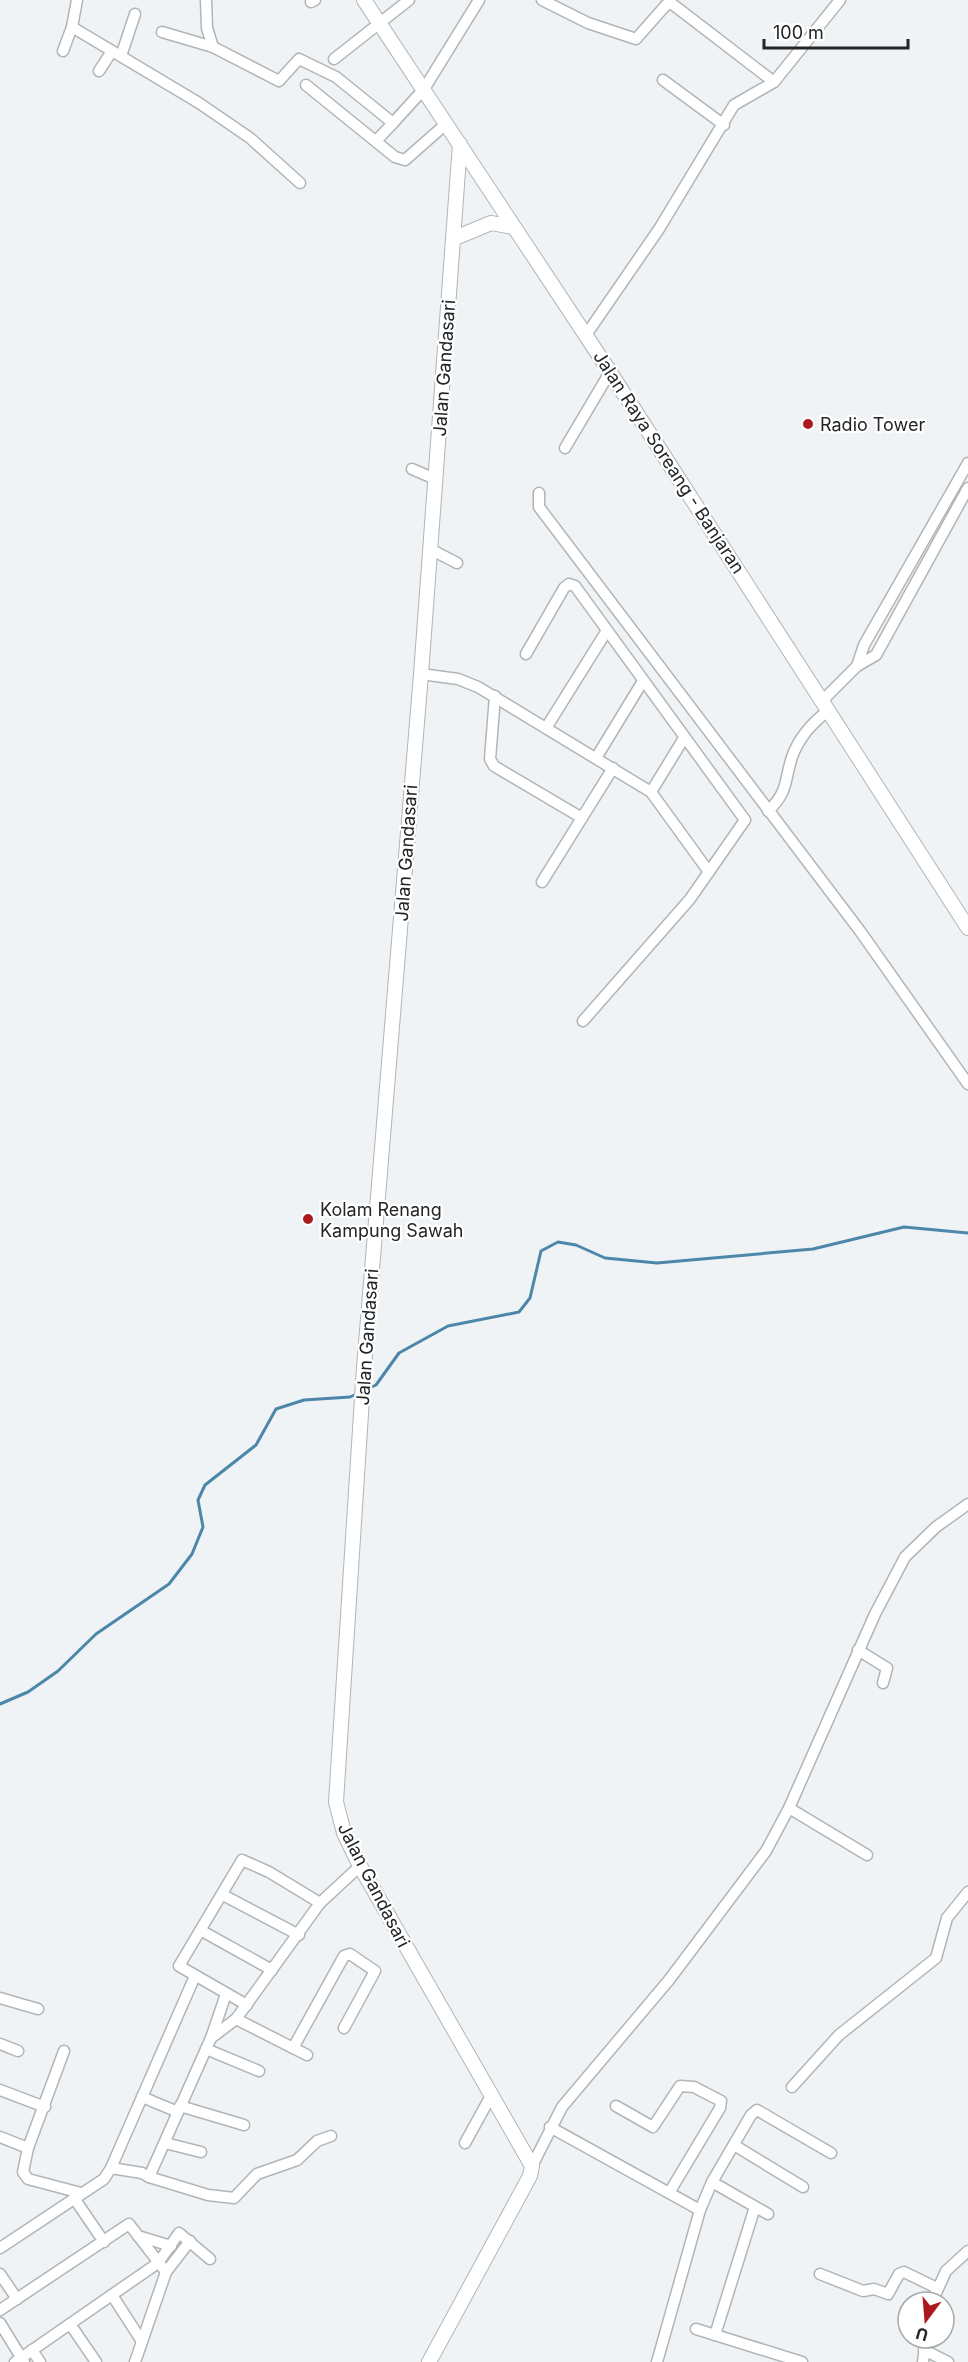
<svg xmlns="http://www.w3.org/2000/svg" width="968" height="2362" font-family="Inter,sans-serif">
<rect width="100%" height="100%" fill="#eff3f5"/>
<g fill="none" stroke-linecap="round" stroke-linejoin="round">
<!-- stream -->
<g stroke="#4c87a9" stroke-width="3">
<path d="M367 1389 376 1385 399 1353 448 1326 519 1312 530 1298 541 1251 558 1242 576 1245 605 1258 657 1263 813 1249 904 1227 968 1233"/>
<path d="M0 1704 28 1692 58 1671 96 1634 169 1584 192 1554 203 1527 198 1500 205 1485 256 1445 276 1409 304 1400 350 1397 359 1393"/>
</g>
<defs>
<g id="street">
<path d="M206 0 207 28 213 47 279 81 299 59 336 77 393 123 424 89 479 0"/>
<path d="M542 0 588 23 636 39 666 5 671 3 774 82"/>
<path d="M311 2 315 0"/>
<path d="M72 27 199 103 250 138 300 183"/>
<path d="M162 32 213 47"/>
<path d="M63 51 72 27 77 0"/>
<path d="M121 56 135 14"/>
<path d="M334 59 409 0"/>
<path d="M99 71 112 51"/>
<path d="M663 80 724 125"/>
<path d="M306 85 395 157 405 160 447 123"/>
<path d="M376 141 393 123"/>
<path d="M586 335 659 229 734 105 774 82 840 0"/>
<path d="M565 448 610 372"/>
<path d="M412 469 435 479"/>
<path d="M539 493V507L860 931 968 1084"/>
<path d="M430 549 457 563"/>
<path d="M526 654 564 588 569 584 575 586 745 820 690 899 583 1021"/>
<path d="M857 666 864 645 968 463"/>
<path d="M421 674 458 679 478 687 651 792 709 872"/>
<path d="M495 696 490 759 494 766 582 818"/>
<path d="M823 700 857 666 876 655 968 488"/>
<path d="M546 728 606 632"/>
<path d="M596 758 643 681"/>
<path d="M651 792 684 738"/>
<path d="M768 811C789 791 784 781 792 757 799 737 813 722 829 710"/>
<path d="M542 882 613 768"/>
<path d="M858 1650 887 1668 883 1683"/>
<path d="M789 1808 867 1855"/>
<path d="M223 1895 299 1935"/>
<path d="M202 1931 272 1970"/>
<path d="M0 1998 38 2009"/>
<path d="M247 2005 179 1966 242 1860 269 1872 320 1903"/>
<path d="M236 2019 307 2055"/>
<path d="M211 2038 226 1994"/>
<path d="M0 2044 18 2051"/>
<path d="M293 2048 344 1956 350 1954 375 1971 344 2028"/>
<path d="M206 2049 259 2071"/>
<path d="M64 2051 28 2148 23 2172 28 2179 81 2193"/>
<path d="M792 2087 839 2035 936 1958 947 1918 968 1892"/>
<path d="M0 2090 45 2107"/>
<path d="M142 2097 178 2112"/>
<path d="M180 2106 244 2125"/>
<path d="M616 2106 653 2127 680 2086 694 2087 721 2101 720 2108 669 2193"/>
<path d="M550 2127 700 2210 712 2182 751 2115 757 2110 831 2153"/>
<path d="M0 2137 28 2148"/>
<path d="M165 2143 201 2152"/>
<path d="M465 2143 492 2094"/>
<path d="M734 2145 803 2187"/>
<path d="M532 2166 562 2107 669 1980 766 1851 789 1808 875 1614 905 1557 936 1527 968 1504"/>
<path d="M111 2168 195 1976"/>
<path d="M149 2177 211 2038 236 2019 320 1903 360 1866"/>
<path d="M712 2182 768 2214"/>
<path d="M74 2198 104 2242"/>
<path d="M138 2236 171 2246"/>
<path d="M0 2248 104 2179 111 2168 142 2173 149 2177 208 2195 234 2198 257 2174 297 2160 317 2141 331 2136"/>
<path d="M166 2272 190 2241"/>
<path d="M0 2274 17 2299"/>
<path d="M820 2274 863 2291 874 2289 888 2294 899 2274 904 2272 937 2288"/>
<path d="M112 2295 141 2340"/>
<path d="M932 2302 946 2271 968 2251"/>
<path d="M0 2310 129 2224 166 2272 135 2362"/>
<path d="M0 2323 24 2362"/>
<path d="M70 2324 96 2362"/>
<path d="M696 2329 802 2362"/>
<path d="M715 2335 755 2207"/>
<path d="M32 2350 40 2362"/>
<path d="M924 2350 948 2362"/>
<path d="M15 2362 158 2263 179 2233 210 2259"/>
<path d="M657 2362 700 2210"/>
<path d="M923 2362 926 2338"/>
</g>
<g id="secondary">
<path d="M364 0 610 372 968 928"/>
<path d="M455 238 491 223 513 227"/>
<path d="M429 2362 530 2176 532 2166 360 1866 344 1833 336 1802 364 1367 421 674 460 144"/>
</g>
</defs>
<!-- street casing -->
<use href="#street" stroke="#b1b5b7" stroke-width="13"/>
<!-- secondary casing -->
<use href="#secondary" stroke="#b1b5b7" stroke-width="16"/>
<!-- street -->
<use href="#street" stroke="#fff" stroke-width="10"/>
<!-- secondary -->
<use href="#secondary" stroke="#fff" stroke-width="14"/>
</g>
<!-- markers -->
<g fill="#ac191d" stroke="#fff" stroke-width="2">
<circle cx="808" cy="424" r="6"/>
<circle cx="308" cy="1219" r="6"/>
</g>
<g text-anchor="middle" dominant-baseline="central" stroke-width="4.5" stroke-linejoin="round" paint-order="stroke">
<!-- street labels -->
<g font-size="18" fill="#242526" stroke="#fff">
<text transform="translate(444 368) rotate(-86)">Jalan Gandasari</text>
<text transform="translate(669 462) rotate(57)">Jalan Raya Soreang - Banjaran</text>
<text transform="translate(406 853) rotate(-86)">Jalan Gandasari</text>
<text transform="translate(367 1337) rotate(-86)">Jalan Gandasari</text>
<text transform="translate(374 1885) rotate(63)">Jalan Gandasari</text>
</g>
<!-- poi labels -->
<g font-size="18" fill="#242526" stroke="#fff" text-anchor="start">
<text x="820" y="424">Radio Tower</text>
<text x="320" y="1209">Kolam Renang<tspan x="320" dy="21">Kampung Sawah</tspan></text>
</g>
</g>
<!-- north arrow -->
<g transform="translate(926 2320) rotate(196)"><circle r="28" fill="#ffffff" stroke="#a7a8a8" stroke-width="1.5"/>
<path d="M0-4.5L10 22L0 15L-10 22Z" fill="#ac191d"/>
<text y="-9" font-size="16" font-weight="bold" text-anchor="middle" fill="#242526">U</text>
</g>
<!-- scale -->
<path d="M764 39v9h144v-9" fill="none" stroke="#242526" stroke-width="3"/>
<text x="773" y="39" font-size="18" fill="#242526" stroke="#ffffff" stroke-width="4.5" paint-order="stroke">100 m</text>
</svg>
